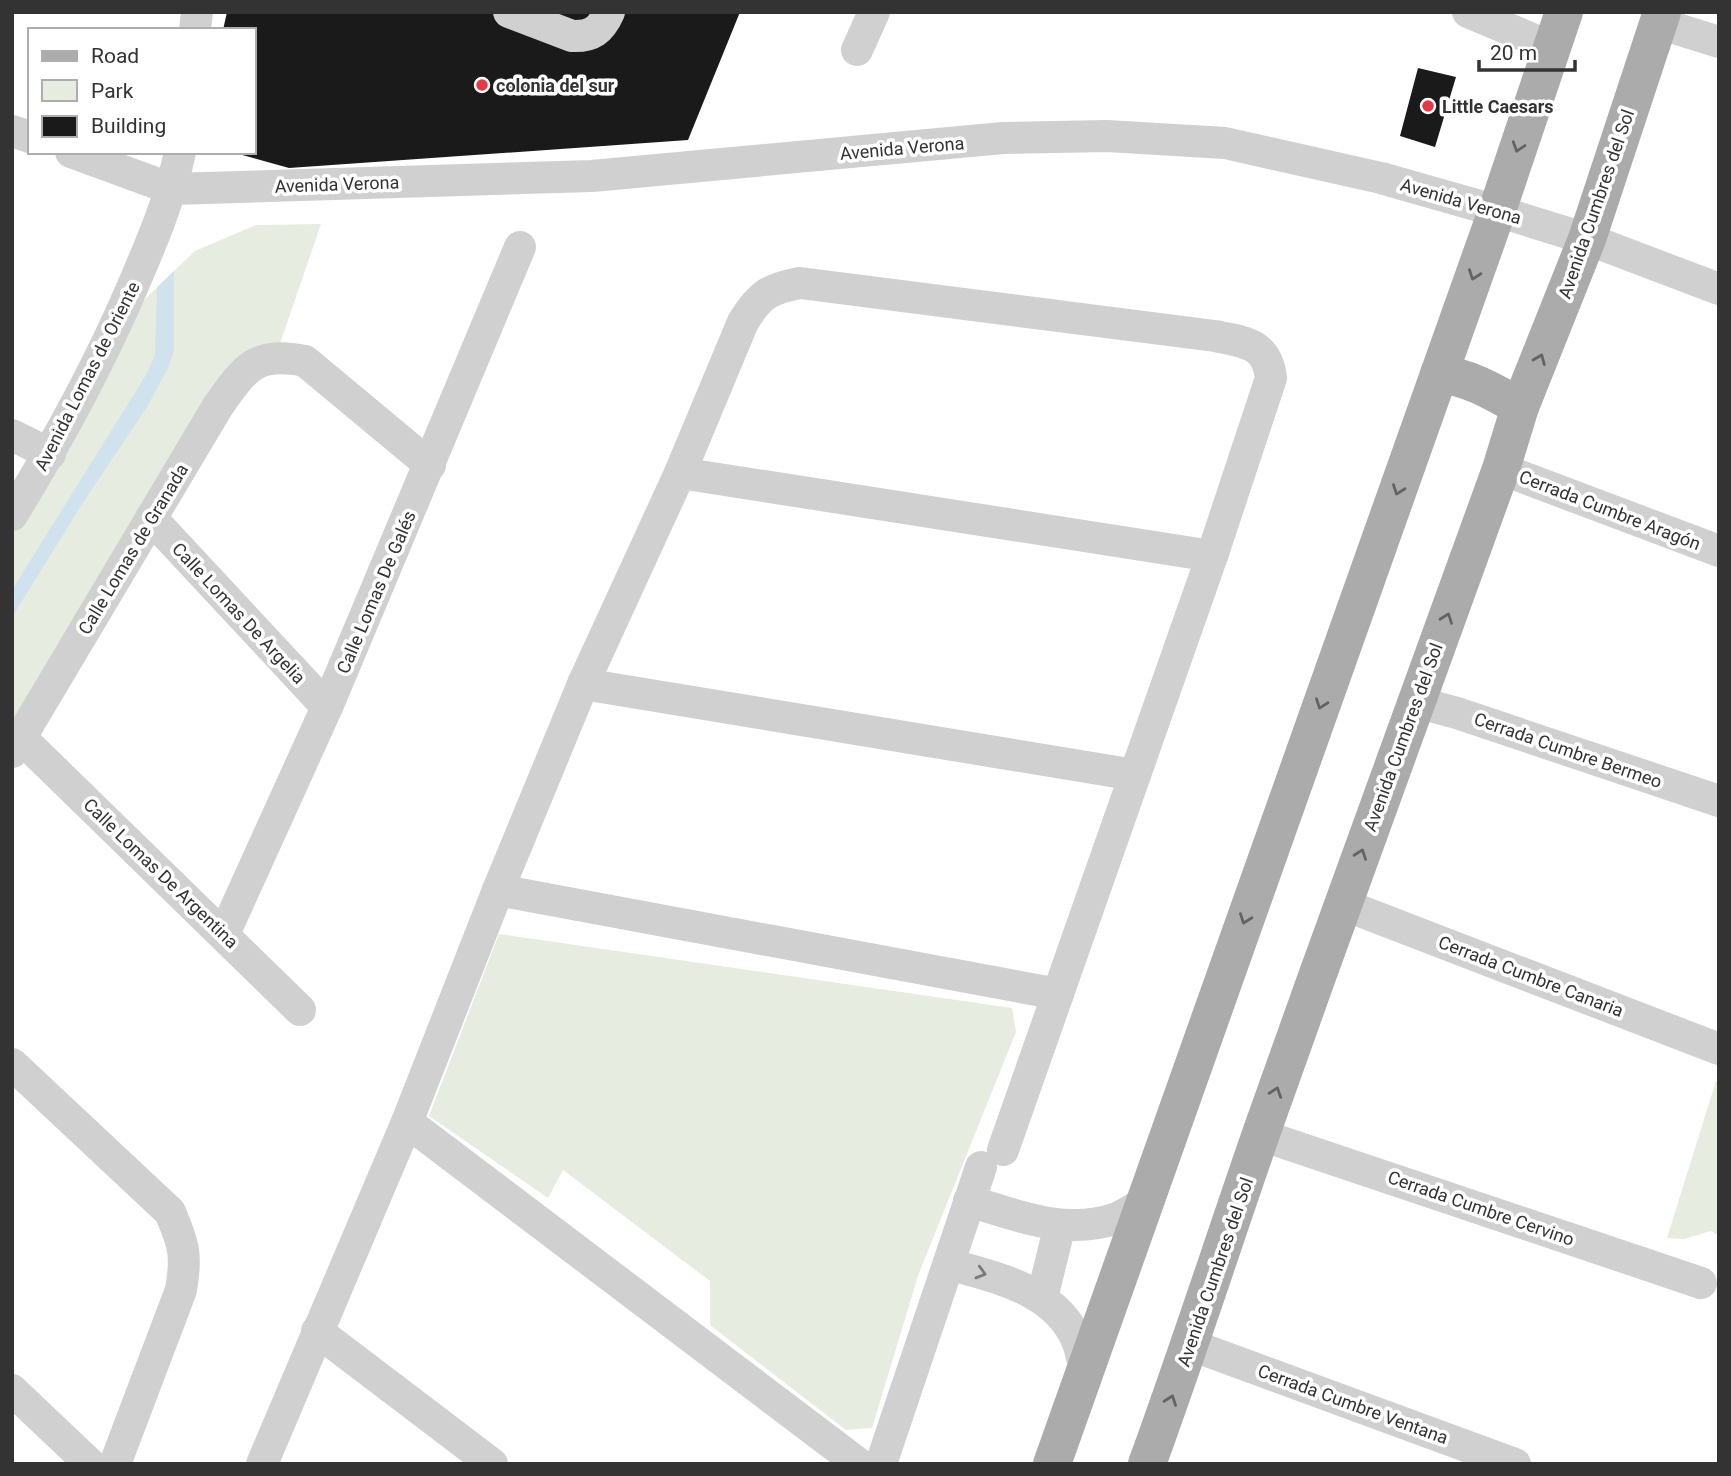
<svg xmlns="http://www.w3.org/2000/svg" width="1731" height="1476" font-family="Roboto,sans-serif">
<rect width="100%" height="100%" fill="#fff"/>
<!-- green -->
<g fill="#e6ecdf">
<path d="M321 224 275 358 243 372 12 752V515L111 336 146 298 195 251 256 225Z"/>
<path d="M499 934 1012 1008 1016 1032 919 1273 872 1428 846 1430 710 1325V1281L563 1170 548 1198 429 1116Z"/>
<path d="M1716 1081 1719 1082V1236L1711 1231 1684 1239 1667 1238Z"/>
</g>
<!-- water -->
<path fill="#cfe2ee" d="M174 271V350L169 366 147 407 84 501 12 617V590L146 375 155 355 157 287Z"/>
<!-- building -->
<g fill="#1a1a1a">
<path d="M227 12H740L688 140 289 168 235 153 254 152V30H223Z"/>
<path d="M1418 68 1456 77 1435 147 1400 136Z"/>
</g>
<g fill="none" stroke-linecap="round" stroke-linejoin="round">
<!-- minor -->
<g stroke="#d0d0d0" stroke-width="32">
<path d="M509 12 572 36C592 37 601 30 609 12"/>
<path d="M1468 12 1551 47"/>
<path d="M1658 23 1719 42"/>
<path d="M195 30 197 12"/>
<path d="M857 50 874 12"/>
<path d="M12 131 30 137"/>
<path d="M71 152 172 189 592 176 1003 138 1107 136 1225 143 1381 178 1497 211 1587 239 1719 289"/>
<path d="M12 435 50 454"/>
<path d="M1501 469 1719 551"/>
<path d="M680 473 1212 556"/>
<path d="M12 515C57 442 98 367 132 288 151 244 170 200 180 152"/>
<path d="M151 518 327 707"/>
<path d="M583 684 1135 775"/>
<path d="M1416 702 1457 713 1719 801"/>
<path d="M21 738 300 1010"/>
<path d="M12 752 218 406C245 368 255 351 305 361L430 465"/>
<path d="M498 890 1058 994"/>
<path d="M1342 904 1719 1049"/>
<path d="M224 934 327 707 520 247"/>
<path d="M12 1064 170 1212C184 1245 187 1255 181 1290L115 1464"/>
<path d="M407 1122 859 1464"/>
<path d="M1261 1135 1701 1283"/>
<path d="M969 1201C1018 1216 1067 1236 1117 1218 1127 1214 1136 1207 1145 1202"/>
<path d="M949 1264C997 1278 1058 1290 1078 1343 1081 1351 1082 1360 1085 1369"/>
<path d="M1042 1298 1060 1225"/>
<path d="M317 1331 492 1464"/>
<path d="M1191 1345 1515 1464"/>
<path d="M12 1390 90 1464"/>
<path d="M262 1464 407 1122 498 890 583 684 680 473 743 322C760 294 769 289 800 283L1215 336C1245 342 1267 343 1271 378L1212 556 1003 1150"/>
<path d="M881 1464 981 1167"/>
</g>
<!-- primary -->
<g stroke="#ababab" stroke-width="38">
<path d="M1439 374C1469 377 1494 392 1520 407"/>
<path d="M1052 1464 1497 211 1564 12"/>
<path d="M1147 1464C1188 1352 1224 1240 1263 1128 1341 908 1421 689 1501 469L1520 407 1587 239 1662 12"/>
</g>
</g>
<!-- one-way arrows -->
<defs><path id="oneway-chevron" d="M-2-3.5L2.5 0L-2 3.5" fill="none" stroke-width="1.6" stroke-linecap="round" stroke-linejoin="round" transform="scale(1.75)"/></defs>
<g stroke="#636363">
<use href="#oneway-chevron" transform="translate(1518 147) rotate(108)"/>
<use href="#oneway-chevron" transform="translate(1474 275) rotate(110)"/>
<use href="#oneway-chevron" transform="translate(1540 359) rotate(-68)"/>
<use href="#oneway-chevron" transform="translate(1398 490) rotate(110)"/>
<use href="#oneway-chevron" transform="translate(1447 618) rotate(-70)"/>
<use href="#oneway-chevron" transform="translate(1321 704) rotate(110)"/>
<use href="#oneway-chevron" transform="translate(1361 854) rotate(-70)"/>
<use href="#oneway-chevron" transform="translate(1245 919) rotate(110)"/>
<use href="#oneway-chevron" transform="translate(1276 1092) rotate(-71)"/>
<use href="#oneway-chevron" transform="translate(1171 1400) rotate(-70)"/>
</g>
<use stroke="#7a7a7a" href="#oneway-chevron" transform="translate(981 1273) rotate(16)"/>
<!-- markers -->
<g fill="#e63946" stroke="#fff" stroke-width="2.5">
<circle cx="482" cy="85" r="7"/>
<circle cx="1428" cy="106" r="7"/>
</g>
<g text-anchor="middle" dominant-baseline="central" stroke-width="7" stroke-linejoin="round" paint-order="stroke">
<!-- poi labels -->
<g font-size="18" font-weight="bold" fill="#333" stroke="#fff" text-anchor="start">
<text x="496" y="85">colonia del sur</text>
<text x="1442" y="106">Little Caesars</text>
</g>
<!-- street labels -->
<g font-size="18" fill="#333" stroke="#fff">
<text transform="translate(902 148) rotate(-5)">Avenida Verona</text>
<text transform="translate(337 184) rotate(-2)">Avenida Verona</text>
<text transform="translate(1461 201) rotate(16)">Avenida Verona</text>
<text transform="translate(1596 204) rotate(-71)">Avenida Cumbres del Sol</text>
<text transform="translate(87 376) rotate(-63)">Avenida Lomas de Oriente</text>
<text transform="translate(1610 510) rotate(21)">Cerrada Cumbre Aragón</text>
<text transform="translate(133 549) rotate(-59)">Calle Lomas de Granada</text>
<text transform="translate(376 592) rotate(-67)">Calle Lomas De Galés</text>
<text transform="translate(239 613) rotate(47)">Calle Lomas De Argelia</text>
<text transform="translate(1403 737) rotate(-70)">Avenida Cumbres del Sol</text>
<text transform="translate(1568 750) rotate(19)">Cerrada Cumbre Bermeo</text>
<text transform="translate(161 873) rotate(44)">Calle Lomas De Argentina</text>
<text transform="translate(1531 976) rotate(21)">Cerrada Cumbre Canaria</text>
<text transform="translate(1481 1208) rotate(19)">Cerrada Cumbre Cervino</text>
<text transform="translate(1215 1272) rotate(-71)">Avenida Cumbres del Sol</text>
<text transform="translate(1353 1404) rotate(20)">Cerrada Cumbre Ventana</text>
</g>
</g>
<!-- border -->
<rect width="1731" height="1476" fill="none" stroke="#333333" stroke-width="28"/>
<!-- legend -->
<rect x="28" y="28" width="228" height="126" fill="#ffffff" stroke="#adadad" stroke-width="2"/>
<rect x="42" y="51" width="35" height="10" fill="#ababab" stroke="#adadad" stroke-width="2"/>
<text x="91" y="63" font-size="21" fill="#333333">Road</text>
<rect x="42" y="80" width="35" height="21" fill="#e6ecdf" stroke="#adadad" stroke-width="2"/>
<text x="91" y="98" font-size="21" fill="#333333">Park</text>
<rect x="42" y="116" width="35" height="21" fill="#1a1a1a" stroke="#adadad" stroke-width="2"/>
<text x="91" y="133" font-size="21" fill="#333333">Building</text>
<!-- scale -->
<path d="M1479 60v10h96v-10" fill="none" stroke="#333333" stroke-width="3.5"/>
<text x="1490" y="60" font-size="21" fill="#333333" stroke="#ffffff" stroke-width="5" paint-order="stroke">20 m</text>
</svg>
